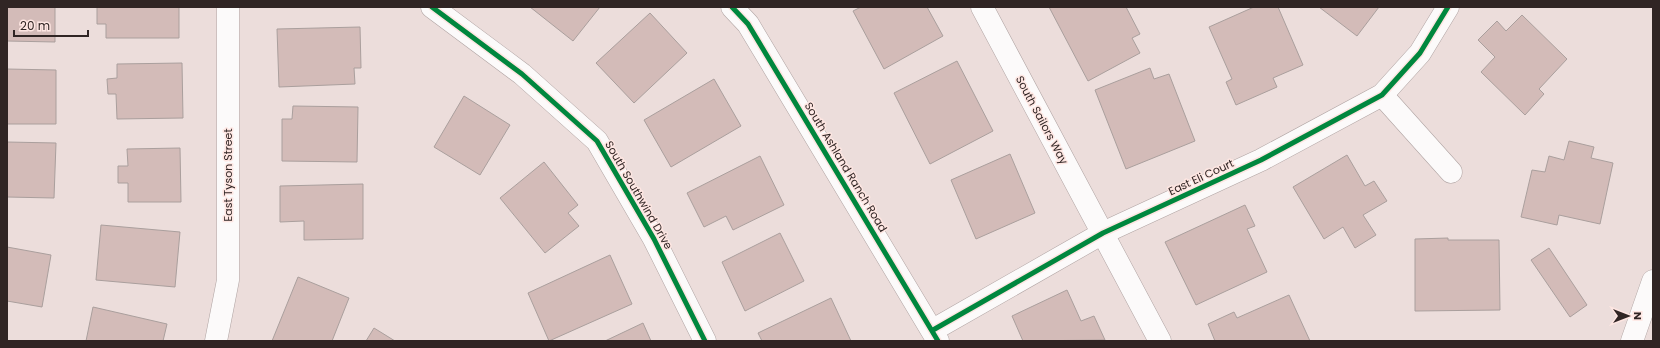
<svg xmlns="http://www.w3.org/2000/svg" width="1660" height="348" font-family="Poppins,sans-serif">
<rect width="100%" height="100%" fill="#ecdddb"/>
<!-- building -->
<g fill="#d3bbb8" stroke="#aa9f9d">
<path d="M7 7H55V42L7 41Z"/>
<path d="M97 7H179V38H106V24H97Z"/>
<path d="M530 7H600L573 41Z"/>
<path d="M861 7H927L943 36 884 69 853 11Z"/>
<path d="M1049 7H1126L1140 34 1132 38 1140 53 1088 81Z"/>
<path d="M1254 7H1278L1303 65 1273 78 1277 87 1236 105 1226 82 1232 79 1209 27Z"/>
<path d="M1319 7H1379L1357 36Z"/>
<path d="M650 13 687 53 634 103 596 63Z"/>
<path d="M1522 15 1567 59 1539 89 1544 94 1525 115 1481 72 1495 57 1478 40 1497 21 1506 31Z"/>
<path d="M360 27 361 68H354L355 84 279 87 277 29Z"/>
<path d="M957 61 993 131 930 164 894 93Z"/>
<path d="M182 63 183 118 117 119 116 94H108L107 79 117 78V64Z"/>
<path d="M1150 68 1154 79 1169 74 1195 141 1126 169 1095 90Z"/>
<path d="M7 69 56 70V124H7Z"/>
<path d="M714 79 741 126 671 167 644 120Z"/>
<path d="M464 96 510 125 480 175 434 147Z"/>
<path d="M293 106 358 107 357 162 282 161V119H292Z"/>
<path d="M1569 141 1594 147 1591 158 1613 163 1600 224 1559 215 1557 225 1521 217 1532 170 1545 172 1549 156 1564 160Z"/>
<path d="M7 142 56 143 54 198 7 197Z"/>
<path d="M180 148 181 202H128V183H118V166H128L127 149Z"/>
<path d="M1010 154 1035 213 976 239 951 180Z"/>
<path d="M1347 155 1365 186 1374 181 1387 201 1363 215 1376 235 1355 248 1343 227 1324 239 1293 187Z"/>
<path d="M760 156 784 205 733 230 726 216 704 227 687 193Z"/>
<path d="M544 162 578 205 568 213 579 226 545 253 500 198Z"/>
<path d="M363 184V239L304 240V221L280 222V186Z"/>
<path d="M1245 205 1255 226 1247 229 1267 272 1196 305 1165 242Z"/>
<path d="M101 225 180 232 175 287 96 280Z"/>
<path d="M780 233 804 281 745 311 722 262Z"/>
<path d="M1448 238V240H1499L1500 310 1415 311V239Z"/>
<path d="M7 247 51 255 42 307 7 301Z"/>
<path d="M1549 248 1587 305 1570 317 1531 260Z"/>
<path d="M610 255 632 304 549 341 528 293Z"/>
<path d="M298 277 349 298 332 341H272Z"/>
<path d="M1067 290 1081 321 1094 316 1105 340 1023 341 1012 316Z"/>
<path d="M1289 295 1310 341H1215L1208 324 1234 312 1237 318Z"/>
<path d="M831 298 851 341H762L758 333Z"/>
<path d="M93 307 167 324 163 341H86Z"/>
<path d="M643 323 651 341H605Z"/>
<path d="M374 328 395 341H366Z"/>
</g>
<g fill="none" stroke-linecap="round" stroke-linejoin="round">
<defs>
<g id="minor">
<path d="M432 7 522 74 597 141 654 239 705 341"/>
<path d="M732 7 748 24 938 341"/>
<path d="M982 7 1160 341"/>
<path d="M1382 95 1451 172"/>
<path d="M933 330 1103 233 1261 160 1382 95 1420 53 1448 7"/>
<path d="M216 341 228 280V7"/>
<path d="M1632 341 1653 281"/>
</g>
</defs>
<!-- minor casing -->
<use href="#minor" stroke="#b0a4a3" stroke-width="23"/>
<!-- minor -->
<use href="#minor" stroke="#fcfafa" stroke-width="22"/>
<defs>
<g id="cycleway">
<path d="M432 7 522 74 597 141 654 239 705 341"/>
<path d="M732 7 748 24 938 341"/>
<path d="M933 330 1103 233 1261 160 1382 95 1420 53 1448 7"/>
</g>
</defs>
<!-- cycleway casing -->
<use href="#cycleway" stroke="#fee6e2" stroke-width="8"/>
<!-- cycleway -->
<use href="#cycleway" stroke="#00873e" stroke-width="5"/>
</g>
<g text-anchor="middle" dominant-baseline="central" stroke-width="3" stroke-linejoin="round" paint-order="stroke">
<!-- street labels -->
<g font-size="11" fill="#302524" stroke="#fee6e2">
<text transform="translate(1042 120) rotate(62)">South Sailors Way</text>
<text transform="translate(846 167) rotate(59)">South Ashland Ranch Road</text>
<text transform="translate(228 175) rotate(-90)">East Tyson Street</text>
<text transform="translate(1201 177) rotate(-25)">East Eli Court</text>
<text transform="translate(639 195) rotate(60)">South Southwind Drive</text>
</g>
</g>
<!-- border -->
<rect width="1660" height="348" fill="none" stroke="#302524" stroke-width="16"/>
<!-- north arrow -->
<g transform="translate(1628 316) rotate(90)" stroke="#fee6e2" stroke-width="3" paint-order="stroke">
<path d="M0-3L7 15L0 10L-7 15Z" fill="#302524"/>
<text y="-6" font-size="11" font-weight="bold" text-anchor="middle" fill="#302524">N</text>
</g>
<!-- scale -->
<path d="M14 30v6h74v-6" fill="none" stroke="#302524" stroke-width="2"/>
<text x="20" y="30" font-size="12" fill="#302524" stroke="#fee6e2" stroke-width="3" paint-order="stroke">20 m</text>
</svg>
